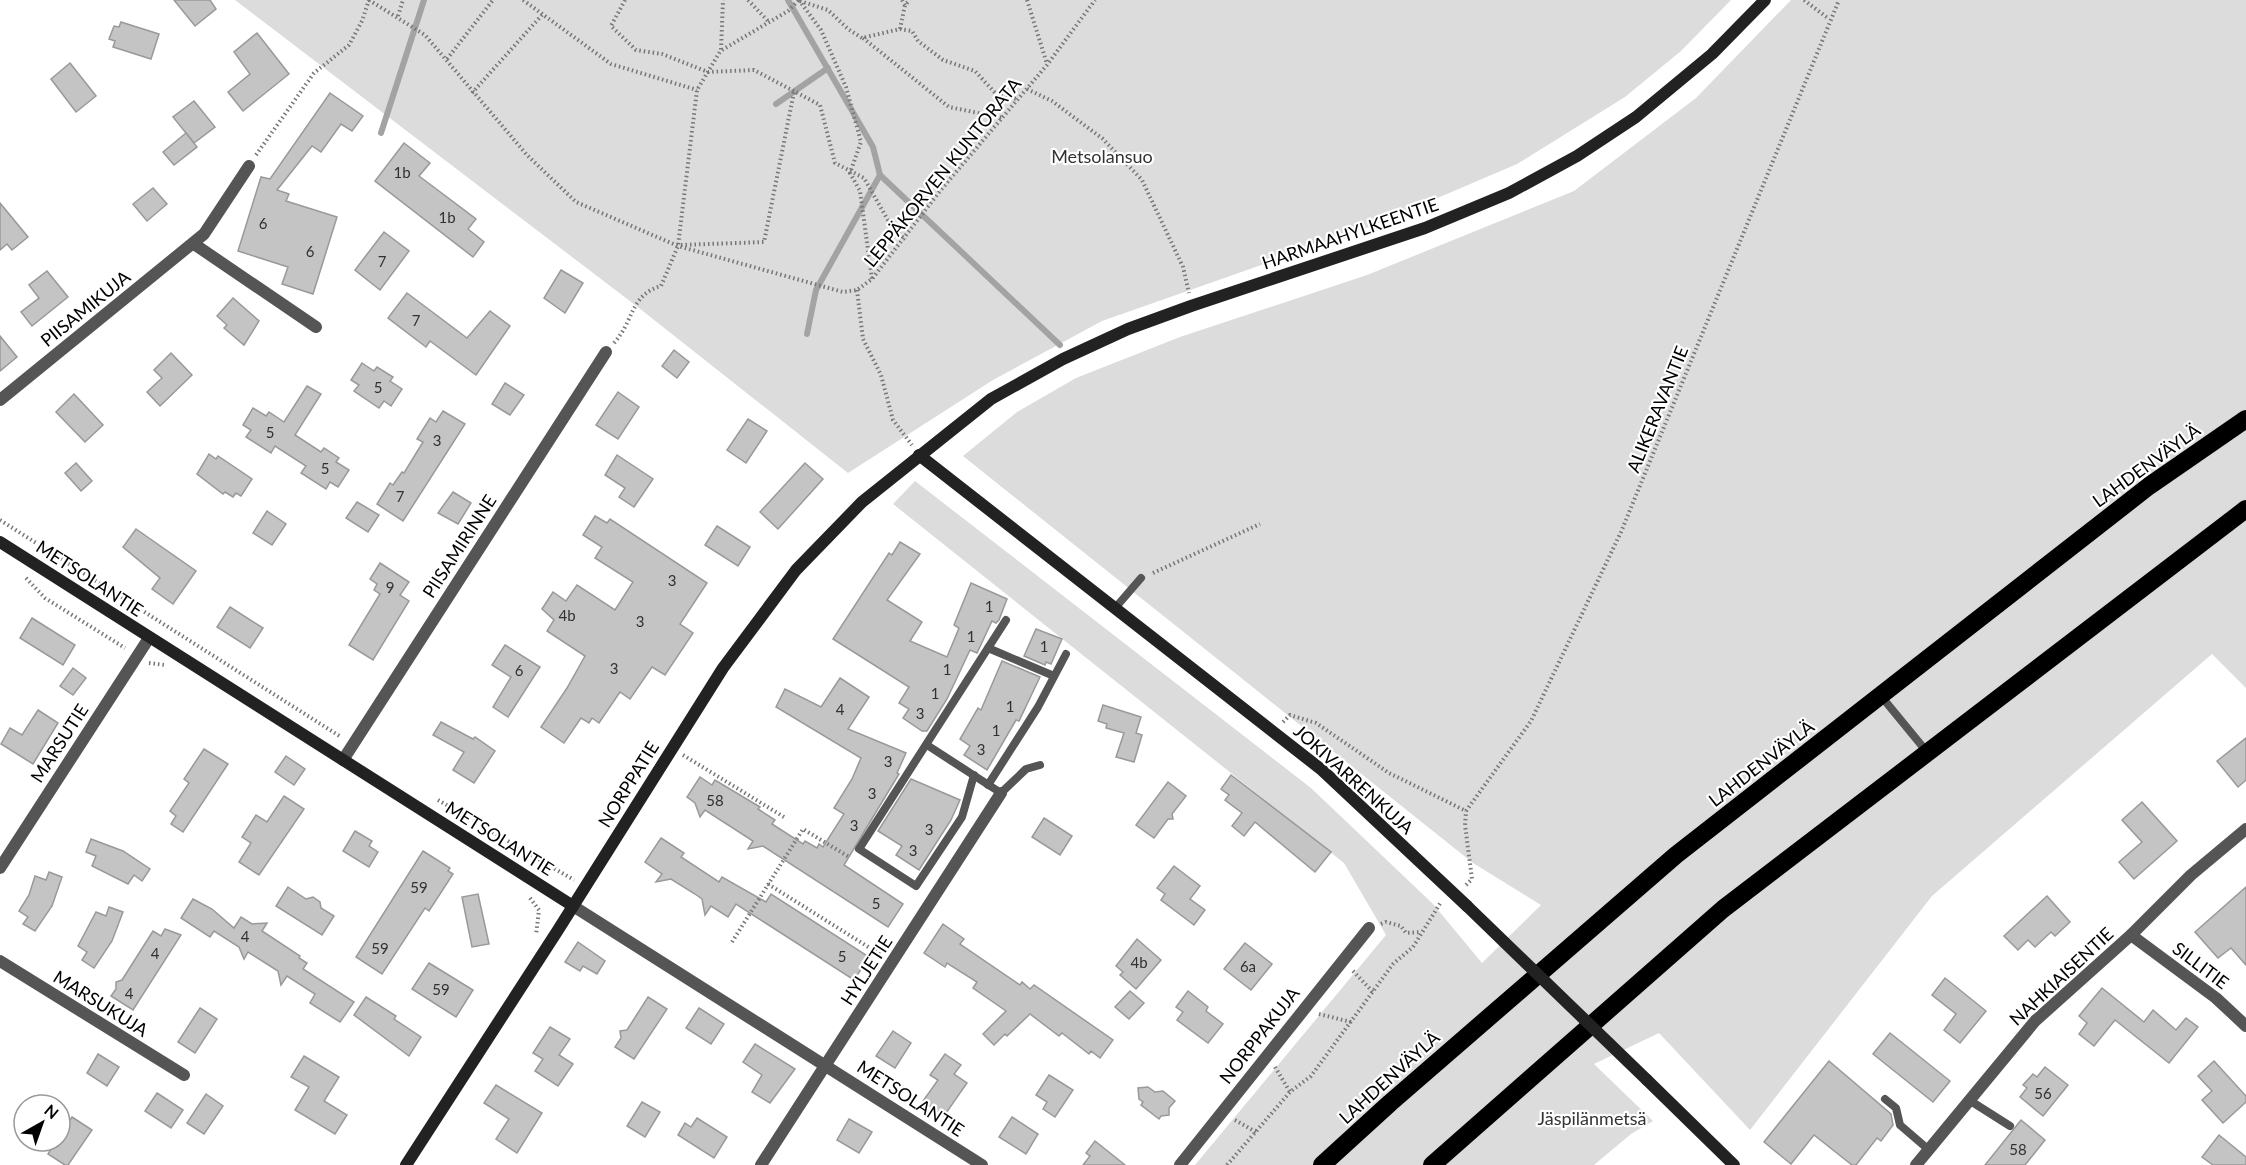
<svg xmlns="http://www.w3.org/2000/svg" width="2246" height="1165" font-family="Lato,sans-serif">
<rect width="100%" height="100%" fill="#fff"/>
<!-- green -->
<g fill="#dcdcdc">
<path d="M235 0H1731L1681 51 1625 97 1517 164 1372 226 1102 321 993 380 848 473 639 308Z"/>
<path d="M1791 0H2246V688L2212 654 1932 896 1750 1130 1659 1033 1594 1064 1653 1121 1631 1134 1594 1165H1195L1386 935 1344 863 893 504 915 481 1311 788 1433 904 1482 963 1541 905 1473 863 963 456 1017 412 1076 378 1180 337 1367 275 1574 191 1696 98Z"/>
</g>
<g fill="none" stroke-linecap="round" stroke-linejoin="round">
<!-- stream -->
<g stroke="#a3a3a3" stroke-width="6">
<path d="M788 0 873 147 880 175 1060 345"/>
<path d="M776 104 828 68"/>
<path d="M381 133 424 0"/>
<path d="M807 334 816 290 880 175"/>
</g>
</g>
<!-- building -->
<g fill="#c4c4c4" stroke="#999" stroke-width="1.5">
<path d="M174 0H210L216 9 195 26Z"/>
<path d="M121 22 159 34 151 59 113 47 115 41 109 39 114 26 119 27Z"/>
<path d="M257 33 289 74 243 111 228 92 250 74 234 52Z"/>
<path d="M70 63 96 96 76 112 51 79Z"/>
<path d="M330 93 363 116 352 131 341 124 321 152 312 146 277 190 289 194 286 201 337 217 313 294 282 284 288 267 238 251 261 177 270 179Z"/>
<path d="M194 101 215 127 194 143 173 117Z"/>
<path d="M186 133 197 147 174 165 163 152Z"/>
<path d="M404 143 430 163 419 176 476 219 468 229 484 242 473 257 375 181Z"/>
<path d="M153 188 167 204 147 221 133 204Z"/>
<path d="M0 203 28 237 12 250 7 244 0 250Z"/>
<path d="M384 232 409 251 380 290 355 270Z"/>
<path d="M561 270 583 283 565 313 544 298Z"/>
<path d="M47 271 68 297 32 326 21 312 39 298 29 285Z"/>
<path d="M407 293 467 338 490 311 510 326 476 375 430 341 426 347 388 318Z"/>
<path d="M233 298 259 321 244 345 224 328 227 325 217 316Z"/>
<path d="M0 336 17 357 0 371Z"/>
<path d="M674 350 689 362 677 378 662 366Z"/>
<path d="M171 353 192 375 160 406 147 392 162 378 154 370Z"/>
<path d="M362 363 374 371 377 367 393 377 390 381 402 389 391 406 384 401 379 408 354 391 359 385 351 380Z"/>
<path d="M505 383 524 395 510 415 492 404Z"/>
<path d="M307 386 321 394 295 435 321 452 324 448 339 458 336 462 349 470 338 487 330 482 326 489 301 473 306 466 275 446 271 453 246 437 251 430 243 425 253 408 266 416 269 412 284 422Z"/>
<path d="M618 392 639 407 618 439 596 425Z"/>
<path d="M74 394 103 425 85 442 56 412Z"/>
<path d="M443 411 465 424 403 521 377 504 390 483 393 485 402 472 404 473 423 442 417 439 430 418 436 422Z"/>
<path d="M748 419 767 431 746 463 727 450Z"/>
<path d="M209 454 216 459 218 456 252 479 241 496 236 493 233 497 225 492 223 494 197 474Z"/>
<path d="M617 455 653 479 634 507 619 497 625 488 605 475Z"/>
<path d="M76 463 92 481 81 491 65 473Z"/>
<path d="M805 463 823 479 778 529 760 512Z"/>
<path d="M453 492 471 503 458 524 438 513Z"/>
<path d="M357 502 379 515 368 532 346 518Z"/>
<path d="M267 511 286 524 272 545 253 533Z"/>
<path d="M595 516 607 523 610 519 707 583 680 624 693 633 665 675 652 667 630 699 620 692 599 723 592 718 589 723 581 718 564 743 541 727 567 688 585 656 547 631 554 620 542 609 553 592 566 601 577 585 615 610 633 582 595 558 602 547 583 535Z"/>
<path d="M717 526 750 547 738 566 705 545Z"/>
<path d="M136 529 196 571 173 604 152 589 160 578 123 547Z"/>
<path d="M900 542 920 554 887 600 922 622 910 641 947 657 959 628 954 625 971 583 1007 599 999 620 996 623 992 621 977 653 970 650 947 699 927 731H922L903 718 909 709 899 703 909 687 833 639 889 553 892 555Z"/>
<path d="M380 563 409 582 400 595 409 601 373 660 349 645 380 594 374 590 377 584 370 579Z"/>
<path d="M230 607 263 628 250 648 217 627Z"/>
<path d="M32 618 75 645 63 665 20 638Z"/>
<path d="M1036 629 1062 639 1051 664 1046 662 1045 665 1024 656Z"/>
<path d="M505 645 540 667 508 717 493 707 511 677 492 665Z"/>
<path d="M1002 661 1040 677 1019 721 1016 720 987 770 964 755 970 746 960 739 978 708 981 710Z"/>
<path d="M73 668 86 678 73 695 60 686Z"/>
<path d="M840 678 869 697 848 729 906 753 897 773 899 774 844 865 903 904 888 927 763 846 748 849 753 841 705 810 700 817 695 803 687 797 700 777 712 785 715 780 760 807 758 809 775 820 772 824 803 844 805 841 817 848 819 844 823 847 844 814 834 808 852 779 861 758 776 707 785 689 821 707Z"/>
<path d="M1103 705 1141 717 1136 733 1142 735 1134 762 1116 757 1124 733 1106 728 1107 724 1098 721Z"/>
<path d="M38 710 58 723 33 764 1 744 10 728 22 735Z"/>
<path d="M441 722 473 739 475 737 495 751 474 783 453 770 464 752 433 735Z"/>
<path d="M2246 738V780L2238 787 2217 761Z"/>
<path d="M204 749 228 764 183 832 171 824 176 816 170 811 189 783 184 779Z"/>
<path d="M286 756 305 769 294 785 275 772Z"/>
<path d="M1231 775 1331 852 1315 872 1255 822 1244 836 1232 826 1242 813 1225 800 1229 795 1221 789Z"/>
<path d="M911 779 960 800 951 820 919 870 896 855 902 846 878 831Z"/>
<path d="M1168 782 1186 796 1172 814 1173 819H1168L1154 838 1136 825Z"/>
<path d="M284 796 304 809 259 875 239 862 251 843 242 837 256 815 267 822Z"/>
<path d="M2142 802 2177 841 2134 879 2119 862 2142 842 2122 820Z"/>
<path d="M1044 818 1072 836 1060 855 1032 837Z"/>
<path d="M355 831 372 841 369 846 378 852 369 867 343 851Z"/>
<path d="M661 838 684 853 681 857 719 882 722 877 766 902 771 894 869 957 854 980 736 904 728 917 711 906 705 915 702 899 695 894 671 879 656 882 662 874 645 862Z"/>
<path d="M91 839 123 851 150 869 142 881 134 875 128 884 92 866 96 856 86 852Z"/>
<path d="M423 851 450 868 448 871 453 874 429 911 425 908 382 974 356 957Z"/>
<path d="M1174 866 1200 886 1190 899 1205 910 1194 925 1161 900 1165 894 1157 888Z"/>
<path d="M49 872 62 877 52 906 35 931 23 924 28 917 19 911 29 895 35 876 46 880Z"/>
<path d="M288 887 306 899 313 897 320 902 321 908 334 916 322 935 276 906Z"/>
<path d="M2246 887V965L2231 948 2218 958 2195 932Z"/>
<path d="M478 894 489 944 472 947 462 897Z"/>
<path d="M2047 896 2070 922 2055 936 2051 932 2035 947 2028 940 2018 950 2004 936Z"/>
<path d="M193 899 212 909 234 928 241 917 252 924 267 923 262 931 300 956 299 958 307 963 303 969 354 1002 340 1022 310 1003 315 994 287 976 281 985 278 971 267 964 248 952 244 959 239 947 214 931 210 937 181 918Z"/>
<path d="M109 907 123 912 112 941 94 968 82 960 87 952 78 946 96 912 106 916Z"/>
<path d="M943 924 964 939 960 944 1020 985 1022 982 1030 989 1034 985 1113 1040 1100 1058 1091 1051 1089 1054 1062 1033 1059 1036 1030 1014 1007 1036 1005 1034 994 1045 983 1034 1006 1011 973 988 977 982 947 963 945 967 924 953Z"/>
<path d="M165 929 181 935 133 1010 111 996 116 989V982L122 980 153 931 161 936Z"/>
<path d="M1137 939 1161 960 1136 989 1120 975 1123 972 1116 966Z"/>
<path d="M578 942 605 961 597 974 583 966 580 971 565 962Z"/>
<path d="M1245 943 1272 964 1251 990 1224 969Z"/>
<path d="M429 963 473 990 456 1017 412 989Z"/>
<path d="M1945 978 1986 1011 1960 1043 1944 1030 1956 1014 1932 995Z"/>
<path d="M2102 988 2144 1022 2153 1010 2176 1030 2186 1018 2198 1027 2169 1063 2115 1020 2094 1046 2079 1034 2087 1023 2079 1016Z"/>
<path d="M1130 991 1144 1003 1129 1019 1115 1007Z"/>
<path d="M1188 991 1208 1007 1206 1011 1223 1024 1208 1043 1177 1020 1183 1012 1176 1007Z"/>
<path d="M366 997 396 1016 394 1019 421 1037 409 1056 354 1015Z"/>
<path d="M648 997 667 1009 634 1059 615 1047 621 1038 620 1031 627 1030Z"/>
<path d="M200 1008 217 1019 195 1053 178 1042Z"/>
<path d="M699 1008 724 1024 711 1044 686 1028Z"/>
<path d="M550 1027 570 1039 559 1055 573 1064 558 1086 535 1071 543 1059 533 1053Z"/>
<path d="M893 1031 911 1043 895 1068 876 1056Z"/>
<path d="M1890 1033 1950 1081 1933 1102 1873 1054Z"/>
<path d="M755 1044 795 1069 770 1103 752 1092 762 1075 743 1062Z"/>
<path d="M98 1054 119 1067 107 1086 87 1073Z"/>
<path d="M945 1054 961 1065 954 1074 967 1083 944 1116 923 1101 938 1080 930 1075Z"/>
<path d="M304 1056 339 1077 324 1101 347 1115 335 1134 295 1110 309 1087 291 1077Z"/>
<path d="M1829 1061 1891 1114 1893 1125 1881 1141 1877 1138 1856 1165H1852L1814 1135 1791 1164 1764 1142Z"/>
<path d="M2214 1061 2246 1096V1102L2223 1123 2202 1100 2212 1091 2198 1076Z"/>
<path d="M2045 1067 2068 1085 2043 1116 2020 1097 2027 1088 2023 1085 2033 1074 2037 1077Z"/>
<path d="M1049 1075 1073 1090 1055 1117 1043 1109 1047 1102 1036 1095Z"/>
<path d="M496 1085 542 1113 517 1153 496 1139 509 1119 484 1103Z"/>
<path d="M1148 1087 1155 1092 1163 1091 1175 1101 1169 1108V1115L1161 1116 1159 1119 1141 1105 1143 1102 1139 1099 1138 1088Z"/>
<path d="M157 1093 183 1110 171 1128 145 1111Z"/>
<path d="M206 1094 223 1106 204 1134 187 1123Z"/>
<path d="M642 1102 660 1112 645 1137 627 1126Z"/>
<path d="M72 1117 92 1130 68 1165H65L48 1154 56 1141H60V1135Z"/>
<path d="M1012 1117 1038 1134 1026 1154 999 1137Z"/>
<path d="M697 1118 727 1137 714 1158 678 1135 685 1123 691 1127Z"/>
<path d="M849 1119 872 1132 859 1153 837 1140Z"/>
<path d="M2021 1120 2045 1140 2025 1165H1985Z"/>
<path d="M2219 1135 2246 1157V1165H2213L2202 1157Z"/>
<path d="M1095 1141 1125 1165H1083L1090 1156 1086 1153Z"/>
</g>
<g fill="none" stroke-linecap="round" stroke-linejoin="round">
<defs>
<g id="highway">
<path d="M1322 1165 1390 1103 1676 855 2149 486 2246 419"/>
<path d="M1432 1165 1723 909 2246 509"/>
</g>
</defs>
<!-- highway casing -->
<use href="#highway" stroke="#dbdbdb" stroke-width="21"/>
<!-- path -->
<g stroke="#777" stroke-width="4" stroke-dasharray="1.5 3" stroke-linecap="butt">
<path d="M369 0 425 35 527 155 576 202 678 246 843 292 857 290 872 279 940 191 1047 65 1095 0"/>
<path d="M523 0 611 64 697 90"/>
<path d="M625 0 611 26 636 50 662 54 708 72 754 70 820 105 835 163 864 178 889 222 905 240"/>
<path d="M748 0 769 22"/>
<path d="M799 0 821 30 846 87 861 142 850 173 860 191 872 279"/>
<path d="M902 0 905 5"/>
<path d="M1027 0 1047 64"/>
<path d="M1804 0 1829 19"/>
<path d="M800 1 828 10 848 29 862 38 900 29 912 31 918 41 943 60 975 71 997 95 1017 99"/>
<path d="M398 16 403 0"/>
<path d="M900 29 905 5 910 0"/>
<path d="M863 38 949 107 1003 118"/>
<path d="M722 50 788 11 799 0"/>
<path d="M447 59 493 0"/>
<path d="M1027 89 1052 101 1103 139 1142 180 1183 267 1189 293"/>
<path d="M472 93 542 15"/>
<path d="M256 155 314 73 349 45 362 21 369 0"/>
<path d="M681 245 764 242 794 92"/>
<path d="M857 290 863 339 881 375 893 420 912 445"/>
<path d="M614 343C634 321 630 295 661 286L678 246 697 90 721 50 723 0"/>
<path d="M0 520 341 737"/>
<path d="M1153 573 1260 524"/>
<path d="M26 578 45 598 125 648"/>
<path d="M149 663 165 665"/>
<path d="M1283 722 1290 715 1316 723 1389 773 1466 811"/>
<path d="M683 755 784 817"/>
<path d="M438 800 574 880"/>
<path d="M1466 811 1531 721 1621 532 1839 0"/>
<path d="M768 884 881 955"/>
<path d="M1466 885 1472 879 1465 825 1466 811"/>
<path d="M530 898 539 910 536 935"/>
<path d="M1381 924 1386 922 1401 926 1406 933 1421 932"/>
<path d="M732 942 803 829 849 857"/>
<path d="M1353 971 1373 992"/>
<path d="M1319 1014 1351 1022"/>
<path d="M1275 1067 1290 1092"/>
<path d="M1235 1120 1256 1132"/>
<path d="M1227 1165 1290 1092 1311 1076 1393 964 1413 947 1441 902"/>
</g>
<!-- lane -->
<g stroke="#555" stroke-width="8">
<path d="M1116 607 1141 578"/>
<path d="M988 648 1054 676"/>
<path d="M1881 696 1927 752"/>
<path d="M927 745 1001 793 1026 769 1040 765"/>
<path d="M974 775 962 817 916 886 859 849 1006 620"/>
<path d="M988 785 1038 707 1066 654"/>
<path d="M1885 1099 1896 1108 1900 1125 1929 1150"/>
<path d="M1969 1100 2010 1126"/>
</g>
<!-- street -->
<g stroke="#555" stroke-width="12">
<path d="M194 244 316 327"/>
<path d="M0 400 204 234 249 166"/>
<path d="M343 760 606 352"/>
<path d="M0 868 149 638"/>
<path d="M573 906 982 1165"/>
<path d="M2131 935 2216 998 2246 1026"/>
<path d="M0 961 184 1075"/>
<path d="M761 1165 1001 793"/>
<path d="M1180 1165 1369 928"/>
<path d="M1916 1165 2035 1021 2131 935 2191 875 2246 829"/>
</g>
<!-- secondary -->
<g stroke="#222" stroke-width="12">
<path d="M919 455 1322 770 1467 906"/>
<path d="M0 542 573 906"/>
<path d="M1647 1080 1734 1165"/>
<path d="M406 1165 558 930 723 668 796 570 862 502 991 399 1063 359 1128 329 1191 306 1425 228 1509 193 1577 156 1636 117 1712 54 1765 0"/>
</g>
<!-- highway -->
<use href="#highway" stroke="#000" stroke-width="18"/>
<!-- secondary-bridge -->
<path stroke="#222" stroke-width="12" d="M1467 906 1647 1080"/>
</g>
<g text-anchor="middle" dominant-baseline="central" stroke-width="4.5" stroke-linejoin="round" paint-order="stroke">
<!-- number labels -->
<g font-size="15" fill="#313131">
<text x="402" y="172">1b</text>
<text x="447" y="217">1b</text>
<text x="263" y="223">6</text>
<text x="310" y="251">6</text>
<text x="382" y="261">7</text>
<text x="416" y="320">7</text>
<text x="378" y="387">5</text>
<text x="270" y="432">5</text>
<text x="437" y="440">3</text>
<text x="325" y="468">5</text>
<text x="400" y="496">7</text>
<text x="672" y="580">3</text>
<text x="390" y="587">9</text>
<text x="989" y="606">1</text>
<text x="567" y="615">4b</text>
<text x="640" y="621">3</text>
<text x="971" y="636">1</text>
<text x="1044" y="646">1</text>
<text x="614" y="668">3</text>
<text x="947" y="669">1</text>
<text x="519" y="670">6</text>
<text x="935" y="693">1</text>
<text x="1010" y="706">1</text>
<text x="840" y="709">4</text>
<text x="920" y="713">3</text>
<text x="996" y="730">1</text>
<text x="981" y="749">3</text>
<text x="888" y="761">3</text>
<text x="872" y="793">3</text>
<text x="715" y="800">58</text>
<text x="854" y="825">3</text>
<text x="929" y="829">3</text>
<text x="913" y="850">3</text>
<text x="419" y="887">59</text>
<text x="876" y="903">5</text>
<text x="245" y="936">4</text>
<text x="380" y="948">59</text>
<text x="155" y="953">4</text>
<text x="842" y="956">5</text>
<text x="1139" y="962">4b</text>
<text x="1248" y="966">6a</text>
<text x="441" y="989">59</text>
<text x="129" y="993">4</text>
<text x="2043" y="1093">56</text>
<text x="2018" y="1149">58</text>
</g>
<!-- park labels -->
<g font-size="18" fill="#333" stroke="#fff">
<text x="1102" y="156">Metsolansuo</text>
<text x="1592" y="1118">Jäspilänmetsä</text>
</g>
<!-- street labels -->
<g font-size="18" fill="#000" stroke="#fff">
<text transform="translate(942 172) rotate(-51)">LEPPÄKORVEN KUNTORATA</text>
<text transform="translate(1350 233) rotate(-19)">HARMAAHYLKEENTIE</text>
<text transform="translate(85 308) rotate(-39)">PIISAMIKUJA</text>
<text transform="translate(1657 409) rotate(-68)">ALIKERAVANTIE</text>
<text transform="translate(2146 465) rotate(-36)">LAHDENVÄYLÄ</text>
<text transform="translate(459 546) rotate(-57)">PIISAMIRINNE</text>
<text transform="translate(90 578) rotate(33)">METSOLANTIE</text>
<text transform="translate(59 743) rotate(-57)">MARSUTIE</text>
<text transform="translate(1761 763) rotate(-38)">LAHDENVÄYLÄ</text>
<text transform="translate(1354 779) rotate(42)">JOKIVARRENKUJA</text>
<text transform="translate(628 784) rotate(-58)">NORPPATIE</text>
<text transform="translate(500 838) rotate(32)">METSOLANTIE</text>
<text transform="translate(2201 965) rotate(37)">SILLITIE</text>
<text transform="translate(866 970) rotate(-57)">HYLJETIE</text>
<text transform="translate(2061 976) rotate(-43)">NAHKIAISENTIE</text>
<text transform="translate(101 1003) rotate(32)">MARSUKUJA</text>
<text transform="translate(1259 1035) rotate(-52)">NORPPAKUJA</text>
<text transform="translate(1389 1077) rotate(-42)">LAHDENVÄYLÄ</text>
<text transform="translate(911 1098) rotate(33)">METSOLANTIE</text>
</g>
</g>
<!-- north arrow -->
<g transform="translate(42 1123) rotate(40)"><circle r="28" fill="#ffffff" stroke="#999999" stroke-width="1.5"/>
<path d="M0-4.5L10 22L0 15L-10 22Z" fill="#000000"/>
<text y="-9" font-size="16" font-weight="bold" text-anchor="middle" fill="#000000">N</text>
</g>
</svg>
